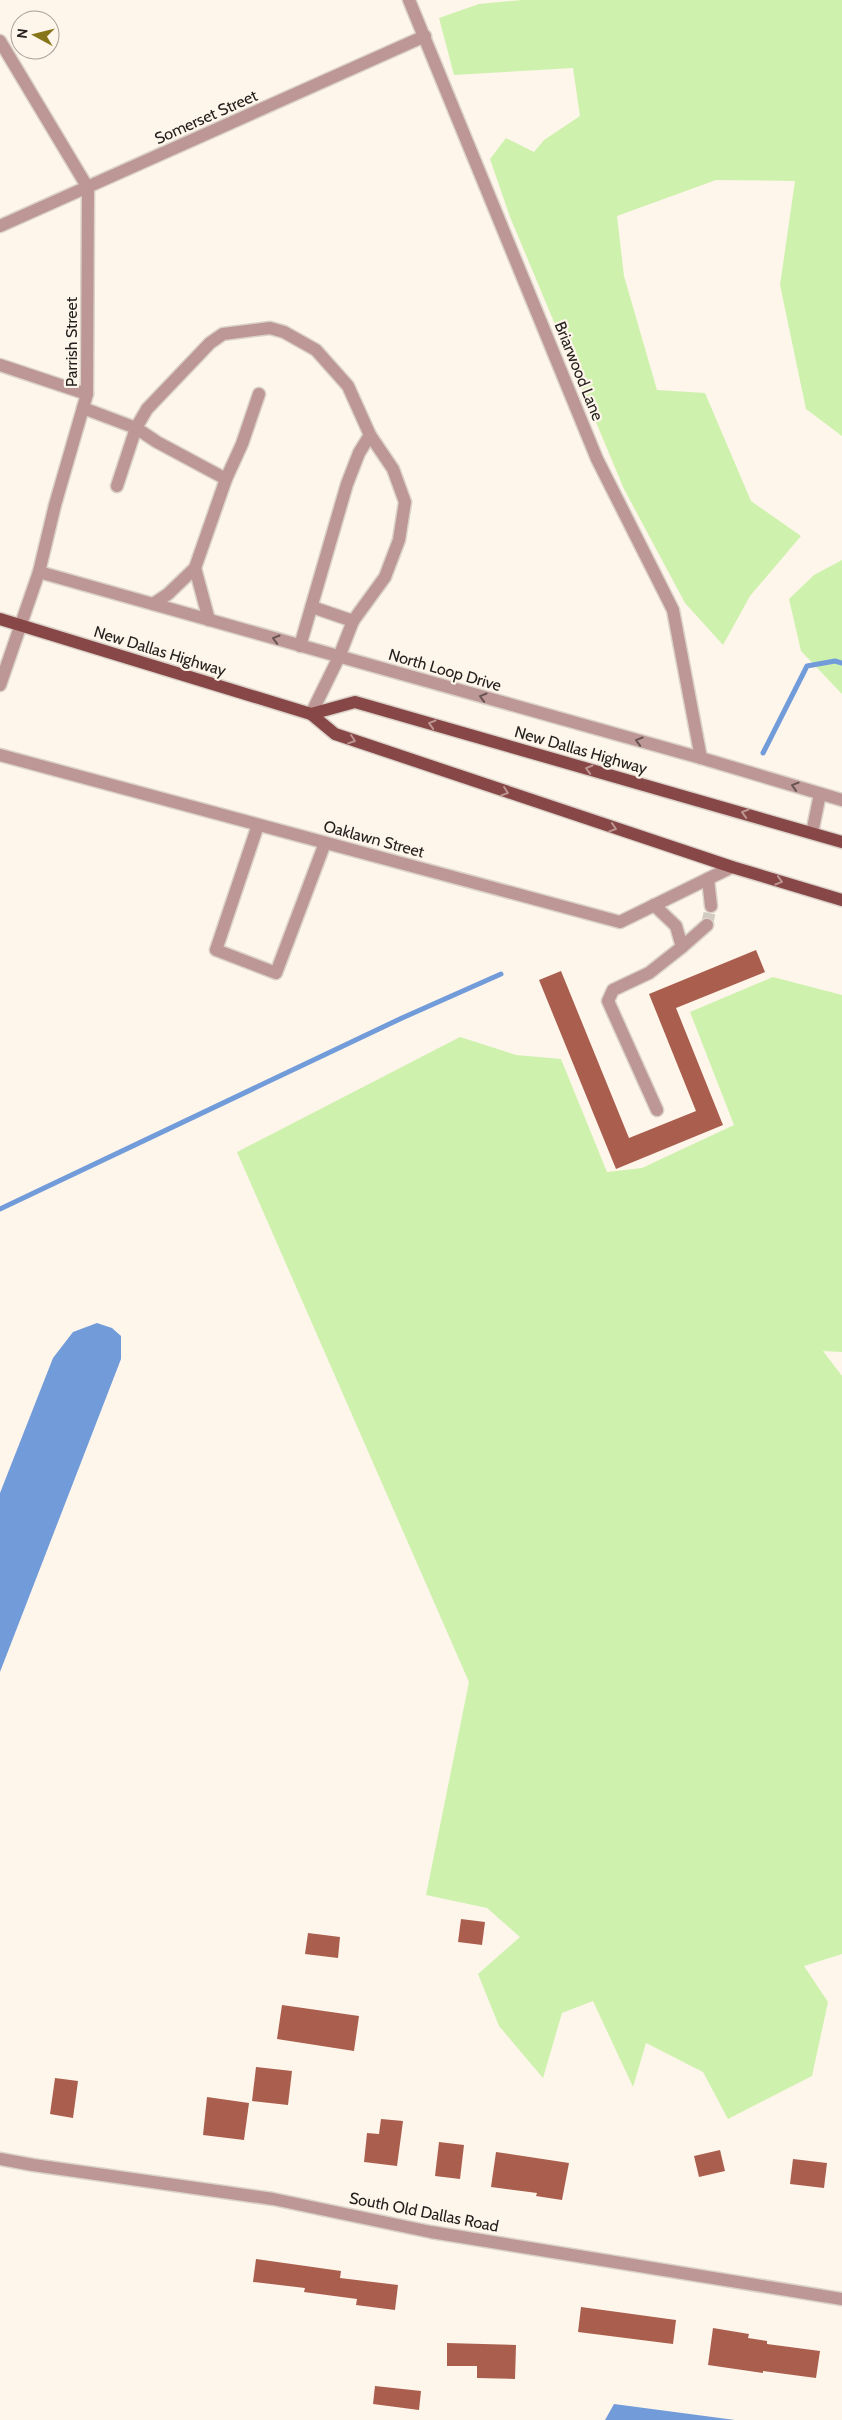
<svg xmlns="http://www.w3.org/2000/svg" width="842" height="2420" font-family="Cabin,sans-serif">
<rect width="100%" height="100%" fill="#fef5eb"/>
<!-- green -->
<g fill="#cef2ad">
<path d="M522 0H842V436L806 409 780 285 795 181 716 180 617 216 624 276 657 390 705 393 751 501 801 536 750 596 723 645 685 603 624 489 510 217 490 159 506 138 534 152 544 140 580 116 573 68 454 75 439 18 479 4Z"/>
<path d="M842 560V694L801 651 789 599 814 575Z"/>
<path d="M773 977 842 995V1352L823 1351 842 1376V1954L804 1966 828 2002 812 2076 728 2119 703 2072 646 2043 633 2087 593 2001 562 2013 543 2078 499 2026 478 1974 520 1937 487 1908 426 1895 469 1682 237 1152 460 1037 516 1055 561 1059 607 1172 642 1168 734 1125 690 1012Z"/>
</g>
<!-- water -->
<g fill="#719cd9">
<path d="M97 1323 112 1328 121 1336V1359L0 1672V1493L53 1358 73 1332Z"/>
<path d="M614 2404 735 2420H605Z"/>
</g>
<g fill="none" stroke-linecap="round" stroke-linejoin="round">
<!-- stream -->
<g stroke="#719cd9" stroke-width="5">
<path d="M763 753 807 666 835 661 842 663"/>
<path d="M0 1209 402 1018 501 974"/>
</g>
</g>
<!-- building -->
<g fill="#aa5f4e">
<path d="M756 950 765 972 676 1008 723 1125 616 1169 539 980 561 971 629 1138 696 1111 649 994Z"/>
<path d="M461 1919 485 1922 482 1945 458 1942Z"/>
<path d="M308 1933 340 1937 338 1958 305 1954Z"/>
<path d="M282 2005 359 2016 354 2051 277 2039Z"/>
<path d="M256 2067 292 2071 288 2105 252 2101Z"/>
<path d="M55 2078 78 2081 73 2118 50 2114Z"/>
<path d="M207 2097 249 2103 244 2140 203 2135Z"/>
<path d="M381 2119 403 2121 397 2166 364 2162 367 2133 379 2134Z"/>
<path d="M439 2142 464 2145 460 2179 435 2176Z"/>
<path d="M720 2150 725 2171 699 2177 694 2156Z"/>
<path d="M496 2152 569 2163 562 2200 536 2196 537 2193 491 2187Z"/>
<path d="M793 2159 827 2163 824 2188 790 2184Z"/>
<path d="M256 2259 341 2271 340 2278 398 2285 395 2310 356 2305 357 2299 304 2292 305 2288 253 2282Z"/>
<path d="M581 2307 676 2320 673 2344 578 2332Z"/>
<path d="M713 2328 749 2334 748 2338 767 2341V2344L820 2351 816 2378 763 2371V2373L708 2365Z"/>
<path d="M447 2343 516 2345 515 2379 477 2378V2366H447Z"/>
<path d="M375 2386 421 2391 419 2410 373 2404Z"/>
</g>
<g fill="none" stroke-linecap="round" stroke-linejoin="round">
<!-- minor-tunnel -->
<path stroke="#d2cbc2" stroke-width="12" stroke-dasharray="12 6" stroke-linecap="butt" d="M707 925 711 906"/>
<defs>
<g id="minor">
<path d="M409 0 597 459 673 610 701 758"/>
<path d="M0 41 88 188 87 394 55 505 39 572 0 685"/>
<path d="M0 226 425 36"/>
<path d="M0 365 87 394"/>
<path d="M83 408 136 428 157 442 226 479 195 568 168 594 153 604"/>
<path d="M226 479 242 444 259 394"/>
<path d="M117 486 136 428 147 409 210 343 223 334 270 328 284 332 316 350 348 386 370 435 393 469 405 502 399 540 385 577 353 621 339 657 311 714"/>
<path d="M195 568 209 620"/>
<path d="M39 572 701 758 842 800"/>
<path d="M312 607 353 621"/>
<path d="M300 646 347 484 359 453 370 435"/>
<path d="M0 755 620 922 732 867"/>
<path d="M258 825 216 950 276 973 325 843"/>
<path d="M812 833 820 794"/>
<path d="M708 879 711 906"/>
<path d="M654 905 676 926 682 947 649 973 613 990 608 1001 657 1110"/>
<path d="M682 947 707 925"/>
<path d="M0 2159 33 2165 273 2199 431 2232 842 2299"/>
</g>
<g id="major">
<path d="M0 619 311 714 335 734 732 867 842 900"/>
<path d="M311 714 355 702 842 842"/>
</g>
</defs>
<!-- minor casing -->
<use href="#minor" stroke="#dbd3ca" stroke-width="15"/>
<!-- major casing -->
<use href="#major" stroke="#dbd3ca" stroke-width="15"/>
<!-- minor -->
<use href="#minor" stroke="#bd9795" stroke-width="12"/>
<!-- major -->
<use href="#major" stroke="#874746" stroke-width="12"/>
</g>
<!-- one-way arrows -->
<defs><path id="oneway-chevron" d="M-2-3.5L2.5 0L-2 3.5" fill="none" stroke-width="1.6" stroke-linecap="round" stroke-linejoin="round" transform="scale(1.25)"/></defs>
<g stroke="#695654">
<use href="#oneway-chevron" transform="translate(276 639) rotate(-164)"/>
<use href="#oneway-chevron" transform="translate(483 697) rotate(-164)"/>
<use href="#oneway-chevron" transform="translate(639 741) rotate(-164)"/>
<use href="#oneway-chevron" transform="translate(795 786) rotate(-163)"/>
</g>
<g stroke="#bd9590">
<use href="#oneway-chevron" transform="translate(432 724) rotate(-164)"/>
<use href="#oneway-chevron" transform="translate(352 740) rotate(19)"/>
<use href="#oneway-chevron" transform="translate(589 769) rotate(-164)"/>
<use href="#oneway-chevron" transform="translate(505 792) rotate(19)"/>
<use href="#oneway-chevron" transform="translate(745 813) rotate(-164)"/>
<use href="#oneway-chevron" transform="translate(613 828) rotate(18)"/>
<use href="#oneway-chevron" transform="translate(779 881) rotate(17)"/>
</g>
<g text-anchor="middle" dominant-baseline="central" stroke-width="4.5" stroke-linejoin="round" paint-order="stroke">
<!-- street labels -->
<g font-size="16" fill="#24211e" stroke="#fef5eb">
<text transform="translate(206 117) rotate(-24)">Somerset Street</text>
<text transform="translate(71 342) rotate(-90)">Parrish Street</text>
<text transform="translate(579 371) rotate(68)">Briarwood Lane</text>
<text transform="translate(160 651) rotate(17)">New Dallas Highway</text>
<text transform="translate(445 670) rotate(16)">North Loop Drive</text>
<text transform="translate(581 750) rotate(16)">New Dallas Highway</text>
<text transform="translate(374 839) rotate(15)">Oaklawn Street</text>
<text transform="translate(424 2212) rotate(11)">South Old Dallas Road</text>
</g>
</g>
<!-- north arrow -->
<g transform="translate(35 35) rotate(277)"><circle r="24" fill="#fef5eb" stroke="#a7a099"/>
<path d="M0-4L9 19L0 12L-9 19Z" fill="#877619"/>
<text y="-8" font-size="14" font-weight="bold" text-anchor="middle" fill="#24211e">N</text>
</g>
</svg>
